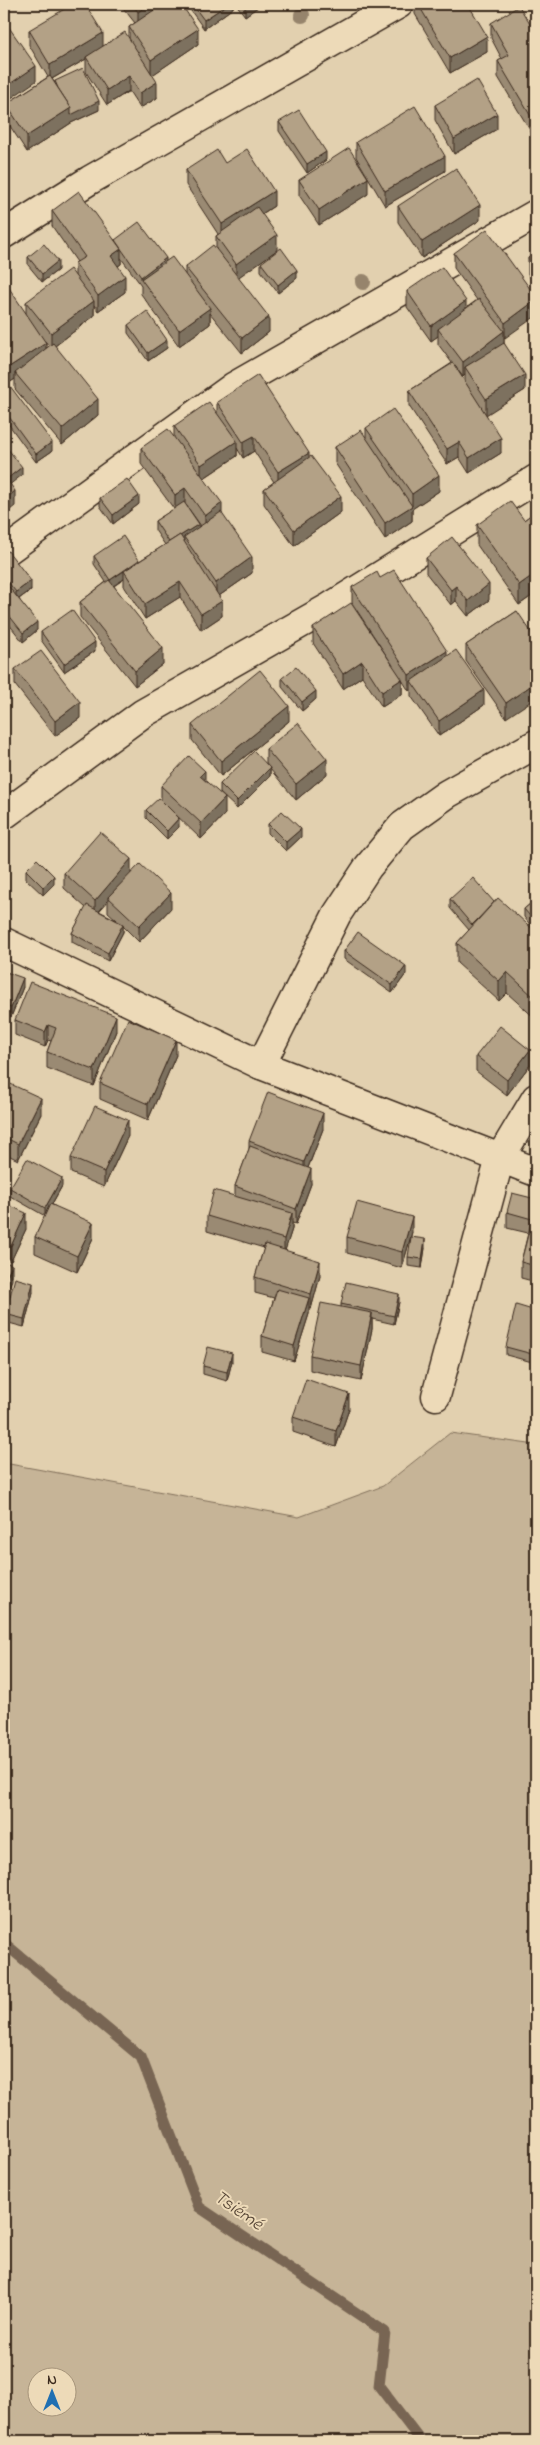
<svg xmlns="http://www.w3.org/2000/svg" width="540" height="2445" font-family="'Indie Flower',sans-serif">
<rect width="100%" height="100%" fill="#e2d0af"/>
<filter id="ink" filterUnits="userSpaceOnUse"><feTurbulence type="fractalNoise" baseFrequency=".02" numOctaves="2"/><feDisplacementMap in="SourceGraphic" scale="10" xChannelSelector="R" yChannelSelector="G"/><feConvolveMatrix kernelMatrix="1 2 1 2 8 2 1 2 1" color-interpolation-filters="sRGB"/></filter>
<g filter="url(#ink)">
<!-- green -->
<path fill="#c6b497" stroke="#806f5a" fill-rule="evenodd" d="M450 1433 536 1445V2441H4V1463L299 1517 383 1486ZM38 2378H68V2408H38Z"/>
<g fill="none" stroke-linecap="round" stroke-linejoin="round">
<!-- stream -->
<path stroke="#786552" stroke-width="11" d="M4 1943 141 2057 199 2207 385 2332 379 2386 421 2441"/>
<defs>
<g id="minor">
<path d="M4 234 90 180 399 4"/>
<path d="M4 553 233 387 536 214"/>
<path d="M4 815 142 714 330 607 536 479"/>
<path d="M4 942 261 1065 536 1172"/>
<path d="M261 1065 337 914 368 867 402 826 447 794 536 744"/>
<path d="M436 1396 500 1158 536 1098"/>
</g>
</defs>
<!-- minor casing -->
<use href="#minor" stroke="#3b2a1e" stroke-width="31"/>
<!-- minor -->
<use href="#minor" stroke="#eddab8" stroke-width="28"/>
</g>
<!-- trees -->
<g fill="#96846c">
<circle cx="302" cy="15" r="8"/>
<circle cx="363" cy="282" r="8"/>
</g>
<!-- wall -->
<g fill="#9a8a73" stroke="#3b2a1e" fill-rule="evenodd">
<path d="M120 4H181L198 44 152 75 157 98 140 108 129 91 107 105 86 72V59L52 79 55 83V81L99 110 71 123 27 152 6 120V104L48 77 29 45V30L103 46 129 39V27L135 23Z"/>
<path d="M186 4H233V8L204 29Z"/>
<path d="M236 4H262L245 16Z"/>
<path d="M415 4H468L487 52 450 73 415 14Z"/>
<path d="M491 23 536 34V140L498 77V61L502 59 491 38Z"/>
<path d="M435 105 497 129 454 154 435 120Z"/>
<path d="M279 122 326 160 307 173 279 131Z"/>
<path d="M356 142 445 171 385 206 356 157Z"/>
<path d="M225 163 274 206 262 214 277 250 238 277 269 332 242 353 210 313V324L179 346 141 294V285L121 258V264L118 266 125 292 98 311 94 305V316L55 346 98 415 62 445 15 389V379L6 385 4 381V287L26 314V302L75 276V263L77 262 52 226V211L115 240 166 261 185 275V267L216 249V236L218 234 186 185V170ZM45 341 49 346 46 348Z"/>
<path d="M299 180 368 194 319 225 299 195Z"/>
<path d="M398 206 480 220 422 258 398 222Z"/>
<path d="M454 253 536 297 505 338 504 337V343L525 390 486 414 501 453 469 473 459 457 447 464 409 406V391L452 363 438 344V336L431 341 407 307V291L466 308 477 300 454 268ZM455 366 463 377 465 375V382Z"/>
<path d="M536 253V286L528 274V258Z"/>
<path d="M28 257 58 270 42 282 28 265Z"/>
<path d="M261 263 297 278 278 293 261 271Z"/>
<path d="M128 325 167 348 148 361 128 333Z"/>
<path d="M4 390 52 451 36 462 4 418Z"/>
<path d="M217 402 309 457 341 512 294 546 264 504V489L274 482 254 451 243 458 237 448V456L204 478 252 573 219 596 222 616 201 630 180 597 145 619 124 586V579L114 586 163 664 135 686 80 617V602L106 582 94 564V556L139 561 165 545 155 530V521L174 509 141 464V448L174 437V426L217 413ZM186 505 201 526 199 527Z"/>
<path d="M366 428 439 491 412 509V521L385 539 335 463V447L366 437Z"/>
<path d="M100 498 139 504 113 524 100 506Z"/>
<path d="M536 511V593L519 605 477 545V525L524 520Z"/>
<path d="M4 553 31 590 19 599 37 630 23 642 4 618V591L7 589 4 585Z"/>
<path d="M426 558 489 600 468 616 456 601 451 605 426 573Z"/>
<path d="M380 578 447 656 484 705 439 736 411 696V689L409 691 402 680V694L382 707 362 676 343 689 313 643V628L392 664 352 603V587Z"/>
<path d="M517 611 506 718 466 661V645Z"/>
<path d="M536 613V626L534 623V615Z"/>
<path d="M41 632 95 651 64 672 41 640Z"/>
<path d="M15 669 80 718 55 736 15 685Z"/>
<path d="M282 678 316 699 302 711 282 687Z"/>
<path d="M289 721 221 776 192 740V725Z"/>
<path d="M266 749 327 774 296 800 270 769V776L237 809 220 793V784L266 764Z"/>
<path d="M205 780 225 814 201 839 172 811 179 827 167 839 146 818V810L161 800V786Z"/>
<path d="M268 824 301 837 286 851 268 833Z"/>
<path d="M26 870 54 884 43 895 26 879Z"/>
<path d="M131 872 171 908 139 942 123 926V932L108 961 72 942V933L86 908 64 888V873ZM108 901V912L117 920 99 911Z"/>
<path d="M450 899 494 902 536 932V1019L507 993 499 1001 457 963V943L469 930 450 908Z"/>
<path d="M536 899V932L524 917V909Z"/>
<path d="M344 951 406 974 392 993 344 959Z"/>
<path d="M4 977 23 987 11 1017 4 1014Z"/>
<path d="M15 1020 116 1031 94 1086 47 1068V1052L51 1041 48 1040 45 1047 15 1035Z"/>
<path d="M176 1055 148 1120 100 1099V1083Z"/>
<path d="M476 1056 530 1065 507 1095 476 1071Z"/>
<path d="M4 1081 41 1114 18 1160 4 1153Z"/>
<path d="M323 1129 308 1168 311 1184 296 1224 292 1223V1229L285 1250 320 1276 311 1309 309 1308V1314L294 1361 262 1352V1336L274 1298 255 1293V1277L264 1248 207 1231V1216L235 1196V1186L249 1149V1141Z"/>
<path d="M128 1136 104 1187 71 1173V1158Z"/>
<path d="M62 1186 52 1204 93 1238 77 1272 35 1253V1237L45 1216 10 1196V1188Z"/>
<path d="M536 1199V1282L521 1278V1262L528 1233 507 1228V1212Z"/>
<path d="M4 1203 26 1229 11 1261 4 1258Z"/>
<path d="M412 1232 402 1268 347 1253V1237Z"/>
<path d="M425 1248 422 1268 408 1266V1257Z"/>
<path d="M33 1292 24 1327 5 1322V1314Z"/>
<path d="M399 1302 394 1324 372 1319V1329L361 1381 310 1370V1355L341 1307V1304Z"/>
<path d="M536 1311V1363L506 1355V1347Z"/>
<path d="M232 1361 227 1381 203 1374V1366Z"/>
<path d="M349 1409 336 1447 293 1432V1417Z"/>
</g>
<!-- shaded-wall -->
<g fill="#7d715e" stroke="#3b2a1e">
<path d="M149 4H170L138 28V12Z"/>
<path d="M228 4H233V8L204 29V20Z"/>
<path d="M245 4H262L245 16Z"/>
<path d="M198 29V44L151 76V60Z"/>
<path d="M103 33V49L86 57V59L50 80V65Z"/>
<path d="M487 36V52L450 73V58Z"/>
<path d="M36 66V81L4 103V88Z"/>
<path d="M129 76V91L107 105V90Z"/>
<path d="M157 82V98L140 108V93Z"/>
<path d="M99 101V110L71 123 27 152V136L71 108Z"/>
<path d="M497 114V129L454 154V139Z"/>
<path d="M326 152V160L307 173V164Z"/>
<path d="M445 156V171L385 206V191Z"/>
<path d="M368 178V194L319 225V210Z"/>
<path d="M274 191V206L222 240V224Z"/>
<path d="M480 205V220L422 258V242Z"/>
<path d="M277 235V250L236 279V264Z"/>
<path d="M121 249V264L111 271V256Z"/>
<path d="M166 258V267L141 279V277Z"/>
<path d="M58 261V270L42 282V274Z"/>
<path d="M297 270V278L278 293V285Z"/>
<path d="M125 276V292L98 311V296Z"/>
<path d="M536 300V316L505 338V323Z"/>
<path d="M94 301V316L51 349V333Z"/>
<path d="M466 301V316L438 329V336L431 341V326Z"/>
<path d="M210 308V324L179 346V330Z"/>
<path d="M269 317V332L242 353V338Z"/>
<path d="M504 331V346L465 367V375L463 377V362Z"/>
<path d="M167 340V348L148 361V353Z"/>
<path d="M46 343V358L15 373V379L6 385V369Z"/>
<path d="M525 375V390L486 415V399Z"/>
<path d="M98 399V415L62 445V429Z"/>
<path d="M254 436V451L243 458V442Z"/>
<path d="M501 438V453L469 473V458Z"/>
<path d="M237 441V456L201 480V465Z"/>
<path d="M52 442V451L36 462V454Z"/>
<path d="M459 442V457L447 464V449Z"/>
<path d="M309 453V468L278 488V472Z"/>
<path d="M22 467V475L8 486V478Z"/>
<path d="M439 475V491L412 509V521L385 539V523L412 506V494Z"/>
<path d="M185 488V504L175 510V495Z"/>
<path d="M15 491V506L4 515V500Z"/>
<path d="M139 496V504L113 524V515Z"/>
<path d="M341 496V512L294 546V530Z"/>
<path d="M222 503V519L205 531V516Z"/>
<path d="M199 524V533L184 537V542L169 543Z"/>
<path d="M252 557V573L216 598V583Z"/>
<path d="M124 571V579L110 588V580Z"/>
<path d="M536 573V593L519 605V585Z"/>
<path d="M31 581V590L16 601V592Z"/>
<path d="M180 582V597L145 619V604Z"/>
<path d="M489 584V600L468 616V601Z"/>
<path d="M456 586V601L451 605V590Z"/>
<path d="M222 601V616L201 630V614Z"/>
<path d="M37 622V630L23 642V633Z"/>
<path d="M95 642V651L64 672V664Z"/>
<path d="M163 648V664L135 686V671Z"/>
<path d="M447 651V667L411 681V689L409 691V675Z"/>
<path d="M362 661V676L343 689V674Z"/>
<path d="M402 679V694L382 707V692Z"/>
<path d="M536 682V698L506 718V703Z"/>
<path d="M484 690V705L439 736V721Z"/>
<path d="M316 691V699L302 711V702Z"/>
<path d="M80 702V718L55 736V721Z"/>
<path d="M289 706V721L221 776V761Z"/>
<path d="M327 759V774L296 800V784Z"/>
<path d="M270 768V776L237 809V801Z"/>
<path d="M205 771V786L200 776Z"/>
<path d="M225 798V814L201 839V823Z"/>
<path d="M179 818V827L167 839V831Z"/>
<path d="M301 829V837L286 851V842Z"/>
<path d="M131 859V875L108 897V901L95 916V901Z"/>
<path d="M54 876V884L43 895V887Z"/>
<path d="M171 893V908L139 942V926Z"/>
<path d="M123 924V932L108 961V953Z"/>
<path d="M406 966V974L392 993V985Z"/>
<path d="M507 972V993L499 1001V981Z"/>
<path d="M23 978V987L11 1017V1008Z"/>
<path d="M116 1016V1031L94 1086V1070Z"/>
<path d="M48 1025V1040L45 1047V1032Z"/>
<path d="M176 1040V1055L148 1120V1104Z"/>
<path d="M530 1050V1065L507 1095V1080Z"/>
<path d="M41 1098V1114L18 1160V1144Z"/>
<path d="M323 1113V1129L304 1178V1162Z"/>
<path d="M128 1120V1136L104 1187V1172Z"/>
<path d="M311 1169V1184L296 1224V1209Z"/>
<path d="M62 1178V1186L45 1216V1208Z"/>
<path d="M26 1213V1229L11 1261V1246Z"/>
<path d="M292 1213V1229L284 1254V1239Z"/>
<path d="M412 1217V1232L402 1268V1252Z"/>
<path d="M93 1223V1238L77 1272V1256Z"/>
<path d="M425 1239V1248L422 1268V1259Z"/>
<path d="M320 1261V1276L311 1309V1294Z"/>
<path d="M12 1265V1280L4 1298V1283Z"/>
<path d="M33 1283V1292L24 1327V1319Z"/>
<path d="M399 1294V1302L394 1324V1316Z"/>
<path d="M309 1298V1314L294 1361V1346Z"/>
<path d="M372 1313V1329L361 1381V1366Z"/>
<path d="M232 1353V1361L227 1381V1372Z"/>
<path d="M349 1394V1409L336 1447V1431Z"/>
</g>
<!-- building -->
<g fill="#b3a186" stroke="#3b2a1e">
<path d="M73 4H85L103 33 50 65 29 30Z"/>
<path d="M132 4H149L138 12Z"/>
<path d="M163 4H181L198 29 151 60 129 27Z"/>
<path d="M192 4H228L204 20Z"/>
<path d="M418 4H468L487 36 450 58Z"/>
<path d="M519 6 536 34V125L498 61 509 55 491 23Z"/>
<path d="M8 26 36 66 4 88V29Z"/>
<path d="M125 32 157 82 140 93 129 76 107 90 86 57Z"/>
<path d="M83 68 99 101 71 115V108L58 88 55 81Z"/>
<path d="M50 76 71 108 27 136 6 104Z"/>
<path d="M477 80 497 114 454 139 435 105Z"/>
<path d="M415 106 445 156 385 191 356 142Z"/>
<path d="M299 110 326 152 307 164 279 122Z"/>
<path d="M349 148 368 178 319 210 299 180Z"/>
<path d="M247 149 274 191 222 224 186 170 217 150 225 163Z"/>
<path d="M456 168 480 205 422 242 398 206Z"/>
<path d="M79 191 121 249 111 256 125 276 98 296 75 263 85 257 52 211Z"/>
<path d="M257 207 277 235 236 264 216 236Z"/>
<path d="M139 222 166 258 141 277 115 240Z"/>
<path d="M487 229 536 297V300L505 323 454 253Z"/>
<path d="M44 244 58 261 42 274 28 257Z"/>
<path d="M213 245 269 317 242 338 185 267Z"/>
<path d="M281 248 297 270 278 285 261 263Z"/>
<path d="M536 253V271L528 258Z"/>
<path d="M172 257 210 308 179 330 141 279Z"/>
<path d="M442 267 466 301 431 326 407 291Z"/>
<path d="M70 269 94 301 51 333 26 302Z"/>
<path d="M7 285 46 343 6 369 4 365V287Z"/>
<path d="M479 299 504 331 463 362 438 329Z"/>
<path d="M147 311 167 340 148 353 128 325Z"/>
<path d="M53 343 98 399 62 429 15 373Z"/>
<path d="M504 343 525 375 486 399 465 367Z"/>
<path d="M453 363 501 438 469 458 459 442 447 449 409 391Z"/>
<path d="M258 375 309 453 278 472 254 436 243 442 217 402Z"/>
<path d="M10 386 52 442 36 454 4 410V390Z"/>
<path d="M209 402 237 441 201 465 174 426Z"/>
<path d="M393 409 439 475 412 494 366 428Z"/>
<path d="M168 429 222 503 205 516 185 488 175 495 141 448Z"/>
<path d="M361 430 412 506 385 523 335 447Z"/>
<path d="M4 444 22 467 8 478 4 473Z"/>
<path d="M311 456 341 496 294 530 264 489Z"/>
<path d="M4 475 15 491 4 500Z"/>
<path d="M127 479 139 496 113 515 100 498Z"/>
<path d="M510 501 524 520 536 511V573L519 585 477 525Z"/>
<path d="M184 502 199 524 180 536V535L169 542 155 521Z"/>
<path d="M221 512 252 557 216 583 184 537Z"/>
<path d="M180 535 222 601 201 614 180 582 145 604 124 571Z"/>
<path d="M123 536 139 560 110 580 94 556Z"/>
<path d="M452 537 489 584 468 601 456 586 451 590 426 558Z"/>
<path d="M8 551 31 581 16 592 4 577V553Z"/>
<path d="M394 570 447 651 409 675 352 587 377 572 380 578Z"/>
<path d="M109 580 163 648 135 671 80 602Z"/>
<path d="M9 587 37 622 23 633 4 609V591Z"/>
<path d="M351 603 402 679 382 692 362 661 343 674 313 628Z"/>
<path d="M72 610 95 642 64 664 41 632Z"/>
<path d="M517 611 536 639V682L506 703 466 645Z"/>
<path d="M456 650 484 690 439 721 411 681Z"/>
<path d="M41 651 80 702 55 721 15 669Z"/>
<path d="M296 667 316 691 302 702 282 678Z"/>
<path d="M260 670 289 706 221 761 192 725Z"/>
<path d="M298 723 327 759 296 784 266 749Z"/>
<path d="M254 751 270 768 237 801 220 784Z"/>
<path d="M189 756 205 771 200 776 225 798 201 823 161 786Z"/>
<path d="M159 798 179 818 167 831 146 810Z"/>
<path d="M282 811 301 829 286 842 268 824Z"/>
<path d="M100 832 131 859 95 901 64 873Z"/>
<path d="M37 859 54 876 43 887 26 870Z"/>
<path d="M140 864 171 893 139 926 108 897Z"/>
<path d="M473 878 494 902 478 919 472 925 450 899Z"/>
<path d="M498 898 536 932V999L507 972 499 981 457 943Z"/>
<path d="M536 899V923L524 909Z"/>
<path d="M87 905 123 924 108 953 72 933Z"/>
<path d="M358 932 406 966 392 985 344 951Z"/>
<path d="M6 972 23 978 11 1008 4 1005V977Z"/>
<path d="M30 982 116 1016 94 1070 47 1052 56 1028 48 1025 45 1032 15 1020Z"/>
<path d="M128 1019 176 1040 148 1104 100 1083Z"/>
<path d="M500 1026 530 1050 507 1080 476 1056Z"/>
<path d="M4 1081 41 1098 18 1144 4 1137Z"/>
<path d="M268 1092 323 1113 304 1162 249 1141Z"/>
<path d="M95 1106 128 1120 104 1172 71 1158Z"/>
<path d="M250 1146 311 1169 296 1209 235 1186Z"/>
<path d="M27 1159 62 1178 45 1208 10 1188Z"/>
<path d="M214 1190 292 1213 284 1239 207 1216Z"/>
<path d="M512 1193 536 1199V1266L521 1262 532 1219 507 1212Z"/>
<path d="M357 1202 412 1217 402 1252 347 1237Z"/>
<path d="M4 1203 26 1213 11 1246 4 1242Z"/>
<path d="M50 1204 93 1223 77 1256 35 1237Z"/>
<path d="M411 1237 425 1239 422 1259 408 1257Z"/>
<path d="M265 1244 320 1261 311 1294 255 1277Z"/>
<path d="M4 1261 12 1265 4 1283Z"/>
<path d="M15 1278 33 1283 24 1319 5 1314Z"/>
<path d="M346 1282 399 1294 394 1316 341 1304Z"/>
<path d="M277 1289 309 1298 294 1346 262 1336Z"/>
<path d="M321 1303 372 1313 361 1366 310 1355Z"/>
<path d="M516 1305 536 1311V1355L506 1347Z"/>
<path d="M208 1347 232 1353 227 1372 203 1366Z"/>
<path d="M306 1379 349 1394 336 1431 293 1417Z"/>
</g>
</g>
<g text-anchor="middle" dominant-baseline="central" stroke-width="4" stroke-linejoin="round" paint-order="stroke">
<!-- water labels -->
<g font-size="19" font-style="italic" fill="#544334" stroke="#eddab8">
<text transform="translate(238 2211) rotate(35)">Tsiémé</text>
</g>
</g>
<!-- margin -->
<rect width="540" height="2445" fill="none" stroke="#eddab8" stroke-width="20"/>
<rect x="10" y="10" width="520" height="2425" fill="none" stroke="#3b2a1e" stroke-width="2" filter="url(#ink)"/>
<!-- north arrow -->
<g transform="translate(52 2392)"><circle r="24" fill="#eddab8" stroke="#a6947a"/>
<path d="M0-4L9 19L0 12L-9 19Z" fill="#1f6fb2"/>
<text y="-8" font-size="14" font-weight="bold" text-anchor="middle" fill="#3b2a1e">N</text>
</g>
</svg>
